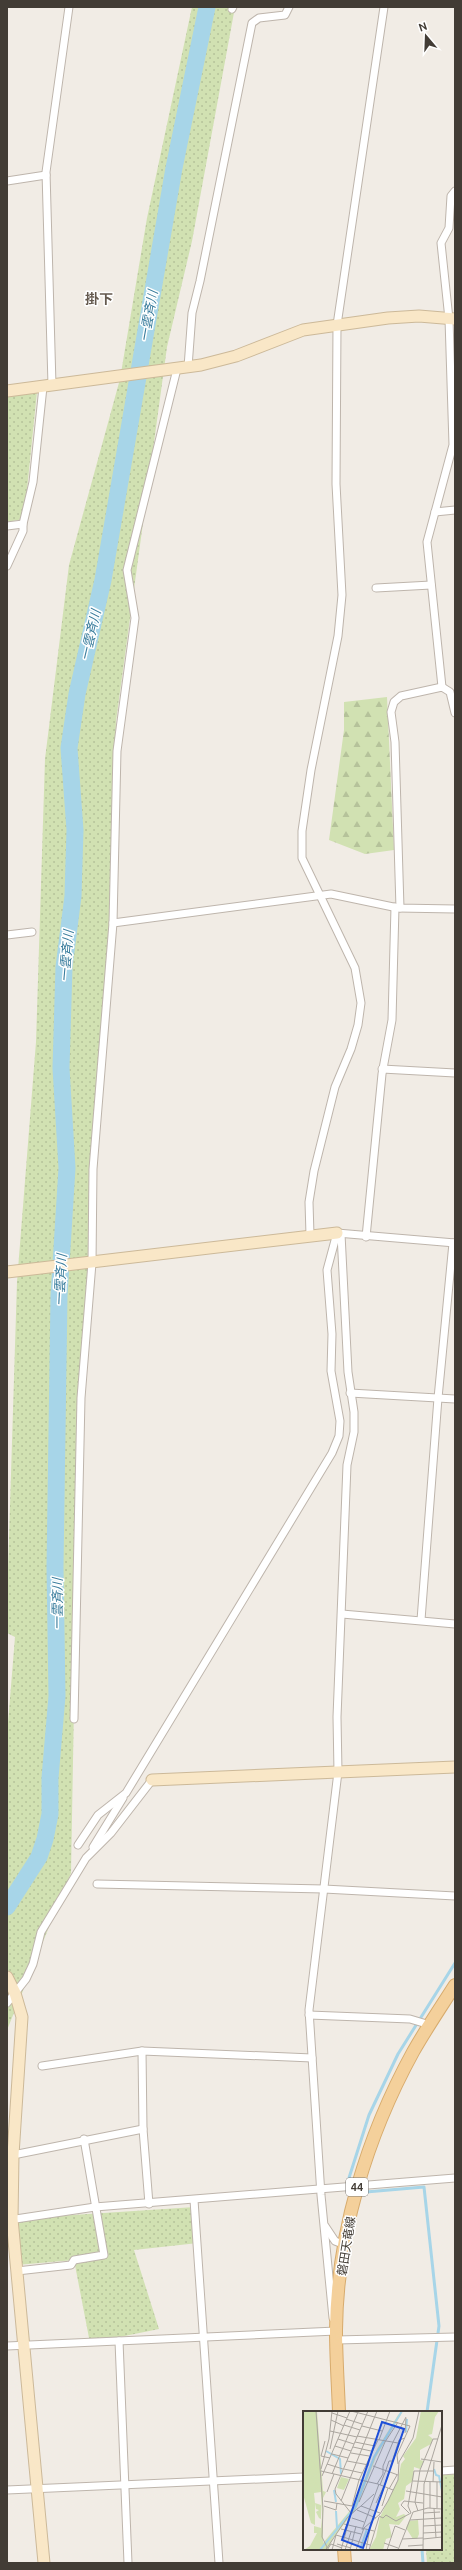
<svg xmlns="http://www.w3.org/2000/svg" width="462" height="2570" font-family="Ubuntu,'Noto Sans JP',sans-serif">
<defs>
<pattern id="grass-dots" width="8" height="8" patternUnits="userSpaceOnUse"><rect width="8" height="8" fill="#d1e1b2"/><path d="M2 2h.1M6 6h.1" fill="none" stroke="#b5c29a" stroke-width="1.8" stroke-linecap="round"/></pattern>
<pattern id="forest-firs" width="22" height="20" patternUnits="userSpaceOnUse"><rect width="22" height="20" fill="#d1e1b2"/><path d="M5 1l3.5 6h-7zM16 11l3.5 6h-7z" fill="#b5c29a"/></pattern>
</defs>
<rect width="100%" height="100%" fill="#f1ece5"/>
<!-- grass -->
<g fill="url(#grass-dots)">
<path d="M192 7H235L192 241 167 347 116 721 107 997 90 1290 76 1593 71 1873 7 2030V1735L15 1637 7 1633V1602L17 1282 36 1042 45 759 69 565 120 379 147 218Z"/>
<path d="M37 392 24 519 7 522V397Z"/>
<path d="M195 2207 198 2243 134 2250 159 2329 90 2343 74 2260 17 2265 12 2219Z"/>
<path d="M455 2471V2563H427L426 2549H441V2472Z"/>
</g>
<!-- forest -->
<path fill="url(#forest-firs)" d="M387 697 394 850 365 854 329 840 344 730V702Z"/>
<g fill="none" stroke-linecap="round" stroke-linejoin="round">
<!-- stream -->
<g stroke="#a7d5e8" stroke-width="3">
<path d="M348 2181 369 2115 398 2054 455 1963"/>
<path d="M366 2192 424 2187 439 2326 427 2412"/>
<path d="M422 2549 423 2563"/>
</g>
<!-- river -->
<path stroke="#a7d5e8" stroke-width="17" d="M7 1907 39 1857 45 1839 50 1814V1778L57 1696 55 1567 59 1296 67 1168 61 1068 64 967 73 896 75 830 69 748 77 694 103 580 174 168 207 7"/>
<defs>
<g id="street">
<path d="M232 9 233 7"/>
<path d="M7 181 46 175"/>
<path d="M188 367 192 313 200 281 252 23 259 18 285 15 289 7"/>
<path d="M52 385 46 172 69 7"/>
<path d="M435 512 455 510"/>
<path d="M7 526 23 524"/>
<path d="M7 566 23 531V524L33 482 43 387"/>
<path d="M376 588 431 585"/>
<path d="M442 687 427 542 453 445 449 319 441 243 449 228 451 196 455 191"/>
<path d="M400 908 395 742 391 712 394 702 401 696 442 687 450 692 455 713"/>
<path d="M113 923 331 894 398 908 455 909"/>
<path d="M7 935 32 932"/>
<path d="M382 1069 455 1073"/>
<path d="M310 1235 309 1202 314 1171 335 1087 351 1049 358 1025 361 1003 355 968 302 858V831L311 770 338 636 342 595 336 484 337 325 384 7"/>
<path d="M366 1237 382 1074 392 1020 395 907"/>
<path d="M350 1393 455 1399"/>
<path d="M342 1614 455 1624"/>
<path d="M421 1620 438 1398 453 1243"/>
<path d="M74 1719 81 1398 92 1263 93 1169 113 923 117 751 135 618 127 570 177 369"/>
<path d="M78 1845 98 1815 126 1793 332 1453 339 1436 340 1421 331 1371 332 1334 327 1270 337 1233 455 1243"/>
<path d="M93 1847 123 1798"/>
<path d="M97 1884 324 1889 455 1896"/>
<path d="M7 2003 26 1979 33 1964 41 1932 86 1858 111 1833 152 1780"/>
<path d="M309 2015 410 2019 430 2025"/>
<path d="M142 2051 143 2129 149 2204"/>
<path d="M42 2066 142 2051 312 2058"/>
<path d="M13 2155 143 2129"/>
<path d="M194 2200 219 2563"/>
<path d="M9 2220 95 2207 455 2178"/>
<path d="M325 2226 335 2241 345 2245"/>
<path d="M17 2271 71 2265 74 2260 104 2255 84 2139"/>
<path d="M333 2318 321 2195 309 2010 338 1772 337 1717 347 1465 354 1432V1412L348 1372 341 1234"/>
<path d="M337 2340 455 2337"/>
<path d="M119 2341 128 2563"/>
<path d="M7 2346 336 2331 335 2328"/>
<path d="M441 2471 455 2470"/>
<path d="M7 2490 304 2477"/>
</g>
<g id="secondary">
<path d="M7 391 201 365 236 356 303 330 388 318 419 316 455 319"/>
<path d="M7 1272 337 1233"/>
<path d="M152 1780 455 1767"/>
<path d="M7 1977 15 1993 22 2017 13 2155 12 2219 44 2563"/>
</g>
<g id="primary">
<path d="M339 2412C338 2385 336 2357 336 2330 337 2233 367 2136 413 2052 426 2029 441 2007 455 1985"/>
<path d="M344 2549 345 2563"/>
</g>
</defs>
<!-- street casing -->
<use href="#street" stroke="#beb5ac" stroke-width="9"/>
<!-- secondary casing -->
<use href="#secondary" stroke="#ccb999" stroke-width="13"/>
<!-- primary casing -->
<use href="#primary" stroke="#d7ab6d" stroke-width="14"/>
<!-- street -->
<use href="#street" stroke="#fff" stroke-width="7"/>
<!-- secondary -->
<use href="#secondary" stroke="#f9e7c7" stroke-width="11"/>
<!-- primary -->
<use href="#primary" stroke="#f4d09b" stroke-width="12"/>
</g>
<g text-anchor="middle" dominant-baseline="central" stroke-width="3" stroke-linejoin="round" paint-order="stroke">
<!-- shield labels -->
<rect fill="#fff" stroke="#7b7672" stroke-width="1" x="346" y="2178" width="22" height="18" rx="3"/>
<g font-size="11" font-weight="bold" fill="#423c35">
<text x="357" y="2187">44</text>
</g>
<!-- street labels -->
<g font-size="12" fill="#423c35" stroke="#fff">
<text transform="translate(346 2246) rotate(-81)">磐田天竜線</text>
</g>
<!-- water labels -->
<g font-size="13" font-style="italic" fill="#387c9c" stroke="#fff">
<text transform="translate(148 316) rotate(-80)">一雲斉川</text>
<text transform="translate(90 635) rotate(-77)">一雲斉川</text>
<text transform="translate(66 956) rotate(-85)">一雲斉川</text>
<text transform="translate(60 1280) rotate(-87)">一雲斉川</text>
<text transform="translate(57 1604) rotate(-90)">一雲斉川</text>
</g>
<!-- quarter labels -->
<g font-size="14" font-weight="bold" fill="#64594e" stroke="#fff">
<text x="99" y="299">掛下</text>
</g>
</g>
<!-- overview -->
<g transform="translate(303 2411)">
<rect width="139" height="139" fill="#f1ece5"/>
<path d="M0 0H14L20 80 23 81 20 87V132L50 96 54 87 52 84H55L74 38 95 4 100 0 73 46 53 98 30 127 25 139H1L7 135 14 122H11V115L18 117 19 106 18 81 11 82 12 92 18 94V108L16 107 13 101 16 99 13 98 12 92V114L8 112 0 83ZM38 66 46 68 41 79 34 77Z" fill="#d1e1b2"/>
<path d="M118 0H136L132 6 129 23 125 24 130 28 128 33 117 39V49L121 50 117 58 111 56 110 70 103 75 101 88 95 92 97 98 93 106 101 103 103 105 96 114 86 113 89 126 83 128 80 139H66L73 126 77 106 95 69 98 53 102 48 100 45 113 27ZM115 109 116 123 114 128H110L103 117 106 110Z" fill="#d1e1b2"/>
<path fill="none" stroke="#a7d5e8" stroke-width="2" d="M103 21 104 8M23 40 37 48 38 63M131 58 133 64 136 65 139 80M31 79 33 91M33 100 34 117M17 139 53 95 71 46 99 0M57 139 64 118"/>
<path fill="none" stroke="#aba69f" stroke-width="1" d="M13 0 20 98 19 126 24 136 23 139M48 0 107 15 94 44 95 53M29 2 44 7M43 8 59 13M28 9 41 15M41 14 57 19M59 15 79 20M27 20 54 26M102 22 103 7M54 25 95 32M35 28 51 33M76 29 87 0M22 30 18 45 27 47M52 31 72 35M82 31 95 11M32 35 48 40M50 36 68 40M27 38 35 0M48 42 66 45M29 43 45 47M118 48 139 51M44 50 66 54M24 53 40 58M70 55 95 64M18 58 26 28 29 0M41 58 59 62M83 59 86 50H89M18 60 75 73 90 79M29 63 55 1M19 65 47 0M110 70 139 71M127 71V97M130 71 131 51M134 71V97M74 73 80 63V55L90 31 103 6M77 74 83 59M81 76 96 29 102 27M86 78 94 64M103 80 139 86M24 81 31 63M21 90 49 95 56 69 75 29M38 90 74 0M56 91 82 31M73 92 81 75M21 95 33 99 34 92M58 95 71 83M79 95 85 77M131 97 133 127M54 99 73 107M115 100 112 91 117 59 130 28H135M106 102 98 94 101 90 120 92M108 102 105 95 111 60H130M121 102 137 101M76 105 80 107 83 104 93 110 108 102M49 107 61 111M107 109 138 107M41 113 71 120M120 115 139 114M38 118 58 123M59 119 76 73M120 122 139 121M99 128 120 127M120 128 139 126M81 132 95 137M34 133 48 137M105 135 120 134M24 137 44 107 54 98 58 95 77 102M24 139 28 133 39 137M29 139 33 124 67 134M38 139 48 102 33 83 32 78 65 0M42 139 48 121M47 139 53 115M53 139 61 117 77 103 85 90 95 69 96 51 110 27 116 0M63 139 68 112M66 139 76 106M84 139 92 115 102 119M95 139 110 101 125 97 139 98M120 139 121 73 139 14"/>
<path fill="#1d4ed8" fill-opacity="0.15" stroke="#1d4ed8" stroke-width="2" d="M79 11 101 18 60 137 39 129Z"/>
<rect width="139" height="139" fill="none" stroke="#423c35" stroke-width="2"/>
</g>
<!-- border -->
<rect width="462" height="2570" fill="none" stroke="#423c35" stroke-width="16"/>
<!-- north arrow -->
<g transform="translate(426 36) rotate(341)" stroke="#ffffff" stroke-width="3" paint-order="stroke">
<path d="M0-3L7 15L0 10L-7 15Z" fill="#423c35"/>
<text y="-6" font-size="11" font-weight="bold" text-anchor="middle" fill="#423c35">N</text>
</g>
</svg>
